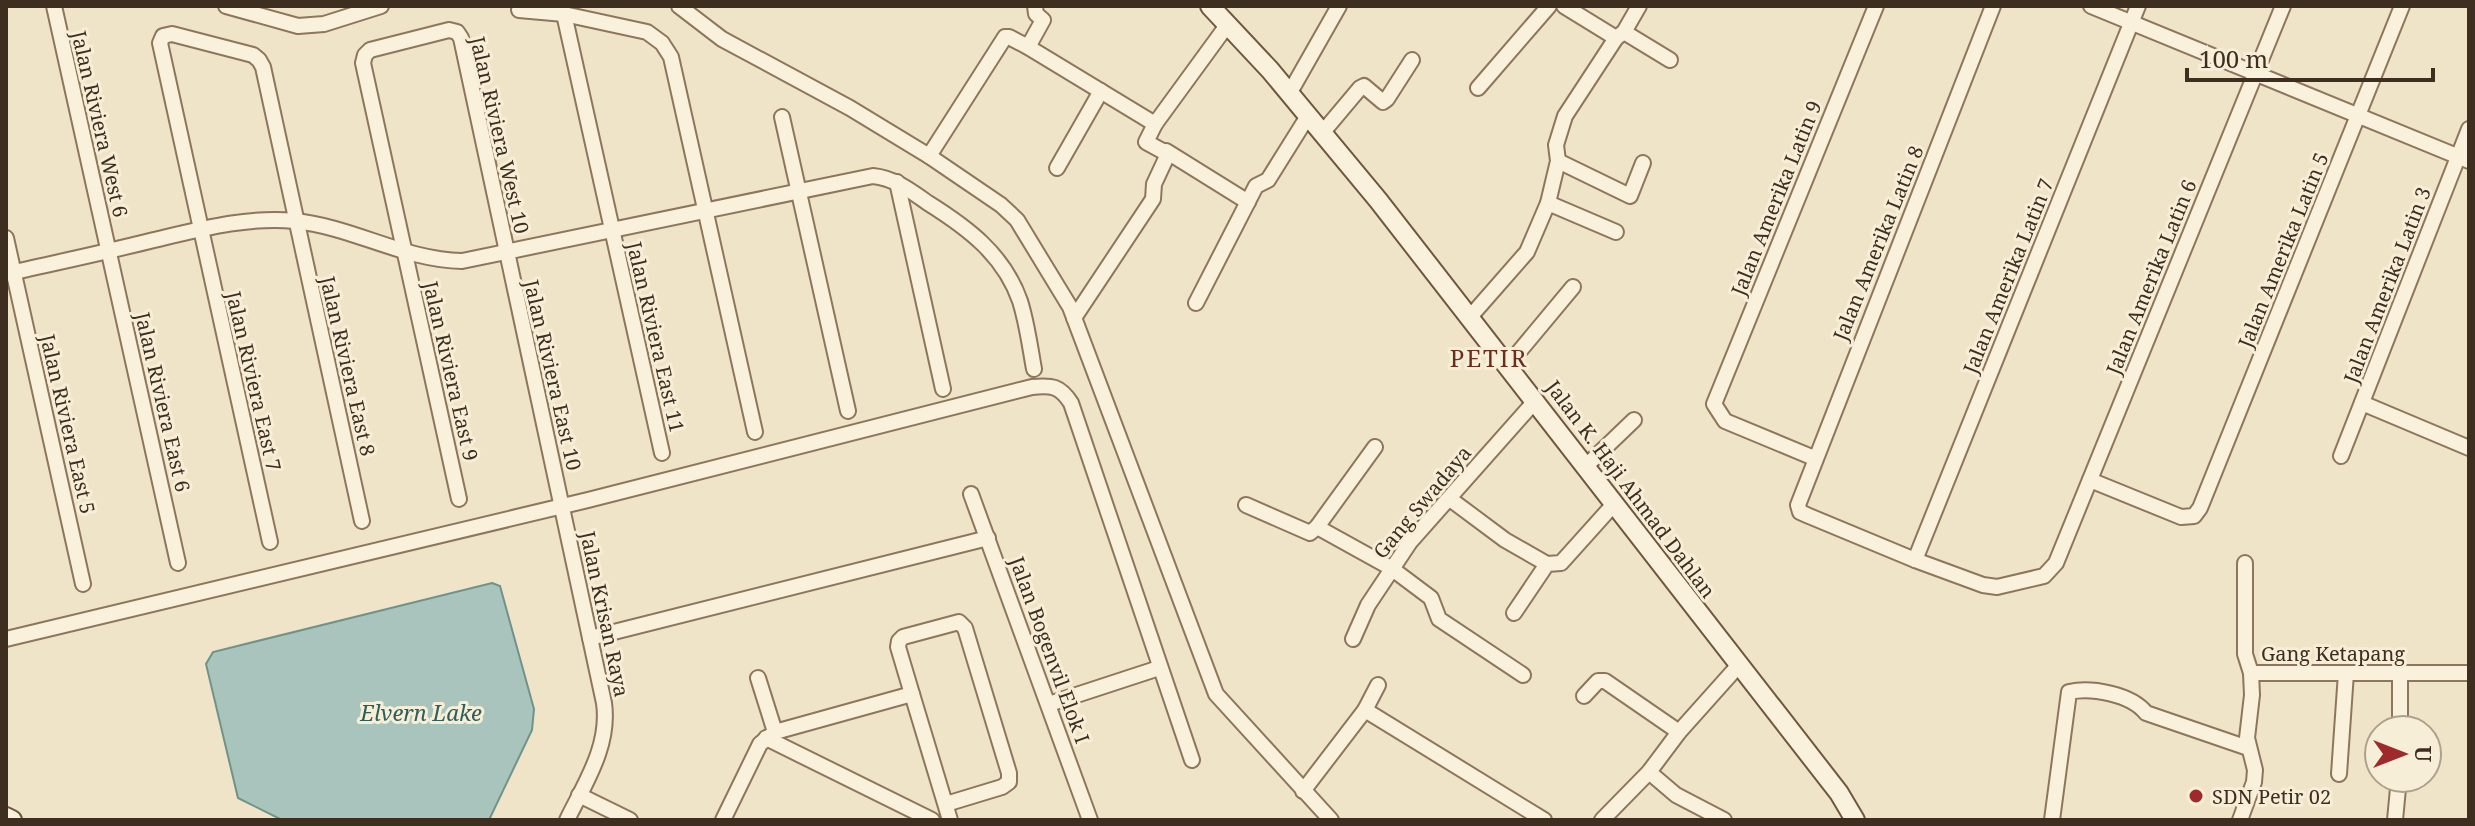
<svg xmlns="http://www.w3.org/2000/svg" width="2475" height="826" font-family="'Noto Serif',serif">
<rect width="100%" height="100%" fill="#f0e4c8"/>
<!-- water -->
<path fill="#a9c4bc" stroke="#6f938a" stroke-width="2" d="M492 583 500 586 534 709 532 730 489 820H282L238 798 206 664 213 652Z"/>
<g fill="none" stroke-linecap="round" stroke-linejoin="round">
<defs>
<g id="street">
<path d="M54 6 178 563"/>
<path d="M226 6 298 26 324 24 381 6"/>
<path d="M679 6 722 39 850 108 929 156 1001 205 1017 220 1070 307 1216 694 1331 820"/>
<path d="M1564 6 1616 38"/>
<path d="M1993 6 1798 505 1800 512 1809 516 1915 560 1983 585 1997 587 2044 576 2056 563 2283 6"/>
<path d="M2091 6 2469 161"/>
<path d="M519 10 564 14 647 32 662 43 671 57 755 432"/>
<path d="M564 14 662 453"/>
<path d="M1624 32 1670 60"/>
<path d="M1028 47 1043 20 1036 14 1035 6"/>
<path d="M1478 88 1549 6"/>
<path d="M1289 94 1339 6"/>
<path d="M782 117 848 411"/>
<path d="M1155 124 1228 24"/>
<path d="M1323 132 1360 88 1364 86 1383 102 1387 99 1412 60"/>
<path d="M1166 151 1248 202"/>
<path d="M929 156 1005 37H1009L1028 47 1155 124 1146 142 1168 154 1154 184 1153 199 1074 318"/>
<path d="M1558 161 1630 196 1643 163"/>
<path d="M1057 168 1101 91"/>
<path d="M897 182 943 389"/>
<path d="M1548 203 1616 232"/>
<path d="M6 238 83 584"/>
<path d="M6 274C54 263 102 253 150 241 197 230 247 216 295 221 353 227 404 260 462 261L873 176C894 178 911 191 928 203 968 228 1004 255 1020 301 1027 323 1030 347 1034 369"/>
<path d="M1196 303 1256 186 1268 180 1308 116"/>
<path d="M1470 317 1527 252 1548 203 1558 161 1556 145 1565 116 1616 38 1624 32 1639 6"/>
<path d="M1508 365 1573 287"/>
<path d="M2362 403 2469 448"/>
<path d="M2341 456 2469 129"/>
<path d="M1814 458 1725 421 1714 404 1876 6"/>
<path d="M1586 466 1634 420"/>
<path d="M2090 480 2181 517 2194 516 2200 508 2402 6"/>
<path d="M971 494 1090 820"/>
<path d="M459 499 363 63 365 55 370 50 449 30 457 32 461 38 604 703C610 746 585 783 567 820"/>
<path d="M1450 499 1505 540 1547 564"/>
<path d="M1246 505 1310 533 1317 527 1375 447"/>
<path d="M1317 527 1391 568 1431 598 1439 619 1523 675"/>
<path d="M270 542 160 43 163 36 172 34 253 55 259 60 263 67 362 521"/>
<path d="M1915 560 2138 6"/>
<path d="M1514 613 1547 564 1561 563 1614 504"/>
<path d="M590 638 988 538"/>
<path d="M6 639 588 500 1032 387C1052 385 1060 386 1071 403L1192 760"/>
<path d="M1353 639 1368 605 1410 542 1536 400"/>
<path d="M2251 673H2469"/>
<path d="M912 694 950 820"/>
<path d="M1584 696 1598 681H1605L1679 732"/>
<path d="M1049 704 1159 668"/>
<path d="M1365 710 1544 820"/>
<path d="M2400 730V673"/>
<path d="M775 732 912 694 898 647 899 641 903 637 959 622 965 628 1009 773V782L1002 787 946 804"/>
<path d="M766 738 932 820"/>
<path d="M1649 772 1676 795 1724 820"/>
<path d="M2339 774 2346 673"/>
<path d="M1303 791 1365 710 1378 685"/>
<path d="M579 795 630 820"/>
<path d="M723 820 760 744 775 732 758 678"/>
<path d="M1602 820 1649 772 1679 732 1738 666"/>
<path d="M2052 820 2069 692C2091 687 2131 694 2146 713L2248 748"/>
<path d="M2240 820 2254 782 2255 770 2247 738 2252 695 2251 673 2245 654V563"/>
<path d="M2395 820 2399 778"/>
</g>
<g id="secondary">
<path d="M1210 6 1270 70 1378 200 1839 793 1855 820"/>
<path d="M6 817 12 820"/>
</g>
</defs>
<!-- street casing -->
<use href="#street" stroke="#8d765c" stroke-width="18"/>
<!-- secondary casing -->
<use href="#secondary" stroke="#6f573f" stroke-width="22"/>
<!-- street -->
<use href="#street" stroke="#faf1dc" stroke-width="14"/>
<!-- secondary -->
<use href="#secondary" stroke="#faf1dc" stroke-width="18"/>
</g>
<!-- markers -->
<circle fill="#9e2a2b" stroke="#f7eed8" stroke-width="3" cx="2196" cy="796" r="8"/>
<g text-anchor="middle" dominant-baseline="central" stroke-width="6" stroke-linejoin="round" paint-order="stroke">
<!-- street labels -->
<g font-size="20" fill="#3d2e20" stroke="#f7eed8">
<text transform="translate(100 124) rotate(77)">Jalan Riviera West 6</text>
<text transform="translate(500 135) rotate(77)">Jalan Riviera West 10</text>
<text transform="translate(1776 198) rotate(-68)">Jalan Amerika Latin 9</text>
<text transform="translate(1878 243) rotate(-68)">Jalan Amerika Latin 8</text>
<text transform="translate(2283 250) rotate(-68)">Jalan Amerika Latin 5</text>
<text transform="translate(2008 276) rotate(-68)">Jalan Amerika Latin 7</text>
<text transform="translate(2151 277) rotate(-68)">Jalan Amerika Latin 6</text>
<text transform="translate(2387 285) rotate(-69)">Jalan Amerika Latin 3</text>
<text transform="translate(656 337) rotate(77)">Jalan Riviera East 11</text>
<text transform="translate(348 366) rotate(77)">Jalan Riviera East 8</text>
<text transform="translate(451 371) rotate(77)">Jalan Riviera East 9</text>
<text transform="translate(553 375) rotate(77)">Jalan Riviera East 10</text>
<text transform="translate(254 381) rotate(77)">Jalan Riviera East 7</text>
<text transform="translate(163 402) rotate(77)">Jalan Riviera East 6</text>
<text transform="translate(68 424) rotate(77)">Jalan Riviera East 5</text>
<text transform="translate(1631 489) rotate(53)">Jalan K. Haji Ahmad Dahlan</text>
<text transform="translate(1422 502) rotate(-50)">Gang Swadaya</text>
<text transform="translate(605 614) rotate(78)">Jalan Krisan Raya</text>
<text transform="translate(1050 650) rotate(70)">Jalan Bogenvil Elok I</text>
<text x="2333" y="653">Gang Ketapang</text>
</g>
<!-- poi labels -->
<g font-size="20" fill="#3d2e20" stroke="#f7eed8" text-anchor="start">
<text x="2212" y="796">SDN Petir 02</text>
</g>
<!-- water labels -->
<g font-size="22" font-style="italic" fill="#2f5d5a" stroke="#f7eed8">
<text x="421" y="712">Elvern Lake</text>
</g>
<!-- quarter labels -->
<g font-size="24" letter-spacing="2" fill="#6b2e1e" stroke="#f7eed8">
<text x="1489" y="357">PETIR</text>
</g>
</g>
<!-- border -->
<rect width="2475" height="826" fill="none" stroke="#3d2e20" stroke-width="16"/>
<!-- north arrow -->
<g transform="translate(2403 754) rotate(90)"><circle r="38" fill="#f7eed8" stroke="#ada18e" stroke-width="2"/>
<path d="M0-6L14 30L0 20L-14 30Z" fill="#9e2a2b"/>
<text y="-12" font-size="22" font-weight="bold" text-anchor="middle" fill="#3d2e20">U</text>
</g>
<!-- scale -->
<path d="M2187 68v12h246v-12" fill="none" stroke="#3d2e20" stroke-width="4"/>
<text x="2199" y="68" font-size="24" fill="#3d2e20" stroke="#f7eed8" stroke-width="6" paint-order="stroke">100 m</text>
</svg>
